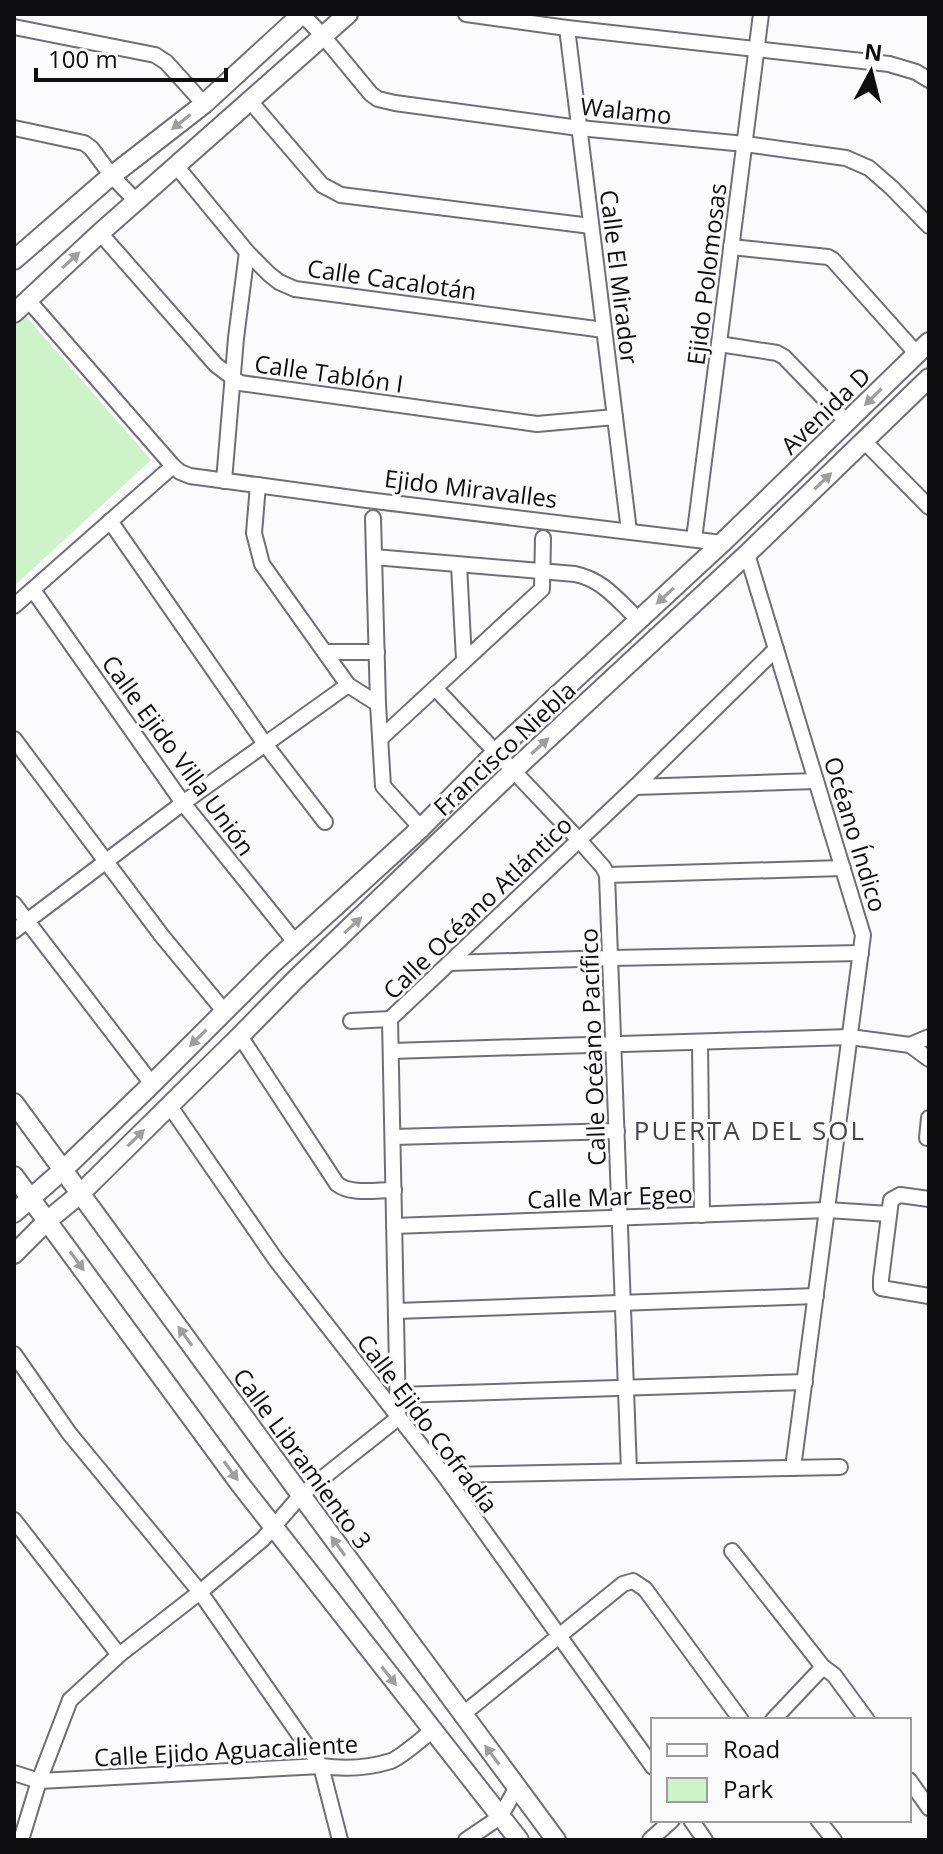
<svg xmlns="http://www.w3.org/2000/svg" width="943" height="1854" font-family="'Open Sans',sans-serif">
<rect width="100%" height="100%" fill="#fbfbfe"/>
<!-- park -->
<path fill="#cff3c9" d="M23 313 151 460 14 586V321Z"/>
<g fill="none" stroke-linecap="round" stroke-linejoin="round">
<defs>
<g id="minor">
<path d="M302 14 323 36 371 94 378 99 395 103 579 128 745 144 846 158 869 168 892 188 929 226"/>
<path d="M466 14 567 28 889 64 916 72 929 80"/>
<path d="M14 27 155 55 166 62 204 104"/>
<path d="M567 28 629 531"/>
<path d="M250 101 322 185 341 195 591 226"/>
<path d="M14 128 84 143 91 148 112 176 136 201"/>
<path d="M177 167 247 252 269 274 279 282 295 289 604 330"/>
<path d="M100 233 216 365 240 383 537 424 615 417"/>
<path d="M731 247 828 257 833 260 917 354"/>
<path d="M28 300 173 466 180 472 190 476 367 500 722 543"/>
<path d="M719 344 777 353 784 357 847 422"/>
<path d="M864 441 929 507"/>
<path d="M224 481 236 338 247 252"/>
<path d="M258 485 254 533 262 564 348 685 378 704"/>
<path d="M373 518 378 704 383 786 421 828"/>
<path d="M110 521 265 744 325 822"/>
<path d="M694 539 761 14"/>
<path d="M747 554 863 935 793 1468"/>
<path d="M374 557 575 574C604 580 618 601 639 620"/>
<path d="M459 565 464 660"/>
<path d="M33 590 183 803 295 942"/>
<path d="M14 606 173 466"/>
<path d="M325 652H377"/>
<path d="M436 689 579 840 603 867 607 875 629 1471"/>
<path d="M381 738 542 589 543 538"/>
<path d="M14 739 162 936 224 1011"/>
<path d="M635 787 816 781"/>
<path d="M607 875 843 868"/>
<path d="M14 904 152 1084"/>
<path d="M14 931 183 803 348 685"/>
<path d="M449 963 611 958 861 953"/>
<path d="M351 1021 390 1019"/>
<path d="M240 1036 337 1184C351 1195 376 1190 394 1190"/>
<path d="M700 1042 702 1215"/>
<path d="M910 1045 929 1037"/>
<path d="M391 1051 850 1037 910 1045 929 1059"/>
<path d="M169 1105 276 1260 444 1475 653 1767"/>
<path d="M393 1137 617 1131"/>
<path d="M927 1138 929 1118"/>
<path d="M929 1199 900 1195 891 1200 881 1279V1288L929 1296"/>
<path d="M394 1226 827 1210 889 1214"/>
<path d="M396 1311 816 1296"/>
<path d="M14 1354 69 1433 200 1592 321 1766 340 1840"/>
<path d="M397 1395 805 1382"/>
<path d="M444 1475 840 1467"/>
<path d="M14 1520 119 1655"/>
<path d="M732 1551 823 1667 834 1675 867 1720"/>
<path d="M462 1715 623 1584 633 1581 645 1589 741 1720"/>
<path d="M773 1720 823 1667"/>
<path d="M14 1773 39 1781 321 1766C343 1769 369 1768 391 1761 403 1756 421 1739 432 1731"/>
<path d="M909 1780 929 1808"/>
<path d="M691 1820 705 1840"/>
<path d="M818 1820 834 1840"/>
<path d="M21 1840 39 1781 70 1700 119 1655 200 1592 263 1539 301 1495 398 1418 390 1019 635 787 776 649"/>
<path d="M466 1840 500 1817 517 1787"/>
<path d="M650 1840 672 1820"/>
</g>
<g id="tertiary">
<path d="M14 260 105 181 204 104 302 14"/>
<path d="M14 313 100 233 348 14"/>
<path d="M14 1103 301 1495 556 1840"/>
<path d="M14 1176 240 1484 519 1840"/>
<path d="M14 1213 64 1169 152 1084 273 963 421 828 496 752 722 543 929 342"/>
<path d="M14 1254 47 1221 81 1193 240 1036 296 979 514 770 747 554 929 378"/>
</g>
</defs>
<!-- minor casing -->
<use href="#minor" stroke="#706f76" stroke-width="18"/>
<!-- tertiary casing -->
<use href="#tertiary" stroke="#706f76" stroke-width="22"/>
<!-- minor -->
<use href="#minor" stroke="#fff" stroke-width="14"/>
<!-- tertiary -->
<use href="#tertiary" stroke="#fff" stroke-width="18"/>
</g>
<!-- one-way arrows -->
<defs><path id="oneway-solid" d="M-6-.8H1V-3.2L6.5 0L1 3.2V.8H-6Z" transform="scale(2)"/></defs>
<g fill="#9f9e9f">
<use href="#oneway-solid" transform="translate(181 122) rotate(142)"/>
<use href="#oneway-solid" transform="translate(71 260) rotate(-43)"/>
<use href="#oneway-solid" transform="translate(873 397) rotate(135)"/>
<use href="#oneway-solid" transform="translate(823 481) rotate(-44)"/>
<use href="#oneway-solid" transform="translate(665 596) rotate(137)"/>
<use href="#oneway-solid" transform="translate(540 746) rotate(-43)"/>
<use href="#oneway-solid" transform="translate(353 925) rotate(-43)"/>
<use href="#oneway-solid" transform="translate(198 1038) rotate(135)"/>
<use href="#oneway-solid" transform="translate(136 1138) rotate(-45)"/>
<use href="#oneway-solid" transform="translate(77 1261) rotate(54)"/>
<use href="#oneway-solid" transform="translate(185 1336) rotate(-126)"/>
<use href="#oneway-solid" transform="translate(231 1471) rotate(54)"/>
<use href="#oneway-solid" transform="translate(338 1546) rotate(-126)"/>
<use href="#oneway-solid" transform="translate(389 1676) rotate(52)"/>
<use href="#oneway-solid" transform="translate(492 1755) rotate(-127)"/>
</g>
<g text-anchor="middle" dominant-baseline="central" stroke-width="6" stroke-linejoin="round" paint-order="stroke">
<!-- street labels -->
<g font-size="24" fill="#0e0d10" stroke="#fbfbfe">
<text transform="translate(626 110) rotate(6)">Walamo</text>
<text transform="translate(706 274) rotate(-83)">Ejido Polomosas</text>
<text transform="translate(620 277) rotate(83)">Calle El Mirador</text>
<text transform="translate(392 279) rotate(8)">Calle Cacalotán</text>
<text transform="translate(329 373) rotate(8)">Calle Tablón I</text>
<text transform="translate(825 410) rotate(-44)">Avenida D</text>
<text transform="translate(471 488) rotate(7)">Ejido Miravalles</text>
<text transform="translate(504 748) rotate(-43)">Francisco Niebla</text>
<text transform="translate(179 755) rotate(54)">Calle Ejido Villa Unión</text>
<text transform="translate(856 834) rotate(73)">Océano Índico</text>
<text transform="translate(477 907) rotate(-44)">Calle Océano Atlántico</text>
<text transform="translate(592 1047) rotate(-92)">Calle Océano Pacífico</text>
<text transform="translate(610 1196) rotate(-2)">Calle Mar Egeo</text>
<text transform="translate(428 1423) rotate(53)">Calle Ejido Cofradía</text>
<text transform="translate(303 1458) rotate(54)">Calle Libramiento 3</text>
<text transform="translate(226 1750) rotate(-3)">Calle Ejido Aguacaliente</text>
</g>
<!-- neighbourhood labels -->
<g font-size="26" letter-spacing="2" fill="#46454b" stroke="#fbfbfe">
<text x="750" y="1130">PUERTA DEL SOL</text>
</g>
</g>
<!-- border -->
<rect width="943" height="1854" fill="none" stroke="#0e0d10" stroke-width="32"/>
<!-- legend -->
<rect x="651" y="1718" width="260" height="104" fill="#fbfbfe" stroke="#9c9c9f" stroke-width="2"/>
<rect x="667" y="1744" width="40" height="12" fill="#ffffff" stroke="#9c9c9f" stroke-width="2"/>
<text x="723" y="1758" font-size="24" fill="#0e0d10">Road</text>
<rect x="667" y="1778" width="40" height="24" fill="#cff3c9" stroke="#9c9c9f" stroke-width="2"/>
<text x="723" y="1798" font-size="24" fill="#0e0d10">Park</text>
<!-- north arrow -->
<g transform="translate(871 72) rotate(7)" stroke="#fbfbfe" stroke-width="6" paint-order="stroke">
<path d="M0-6L14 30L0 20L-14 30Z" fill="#0e0d10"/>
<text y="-12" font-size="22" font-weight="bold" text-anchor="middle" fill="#0e0d10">N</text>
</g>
<!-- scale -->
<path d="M36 68v12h190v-12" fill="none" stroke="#0e0d10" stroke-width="4"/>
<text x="48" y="68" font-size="24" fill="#0e0d10" stroke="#fbfbfe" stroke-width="6" paint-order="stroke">100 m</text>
</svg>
